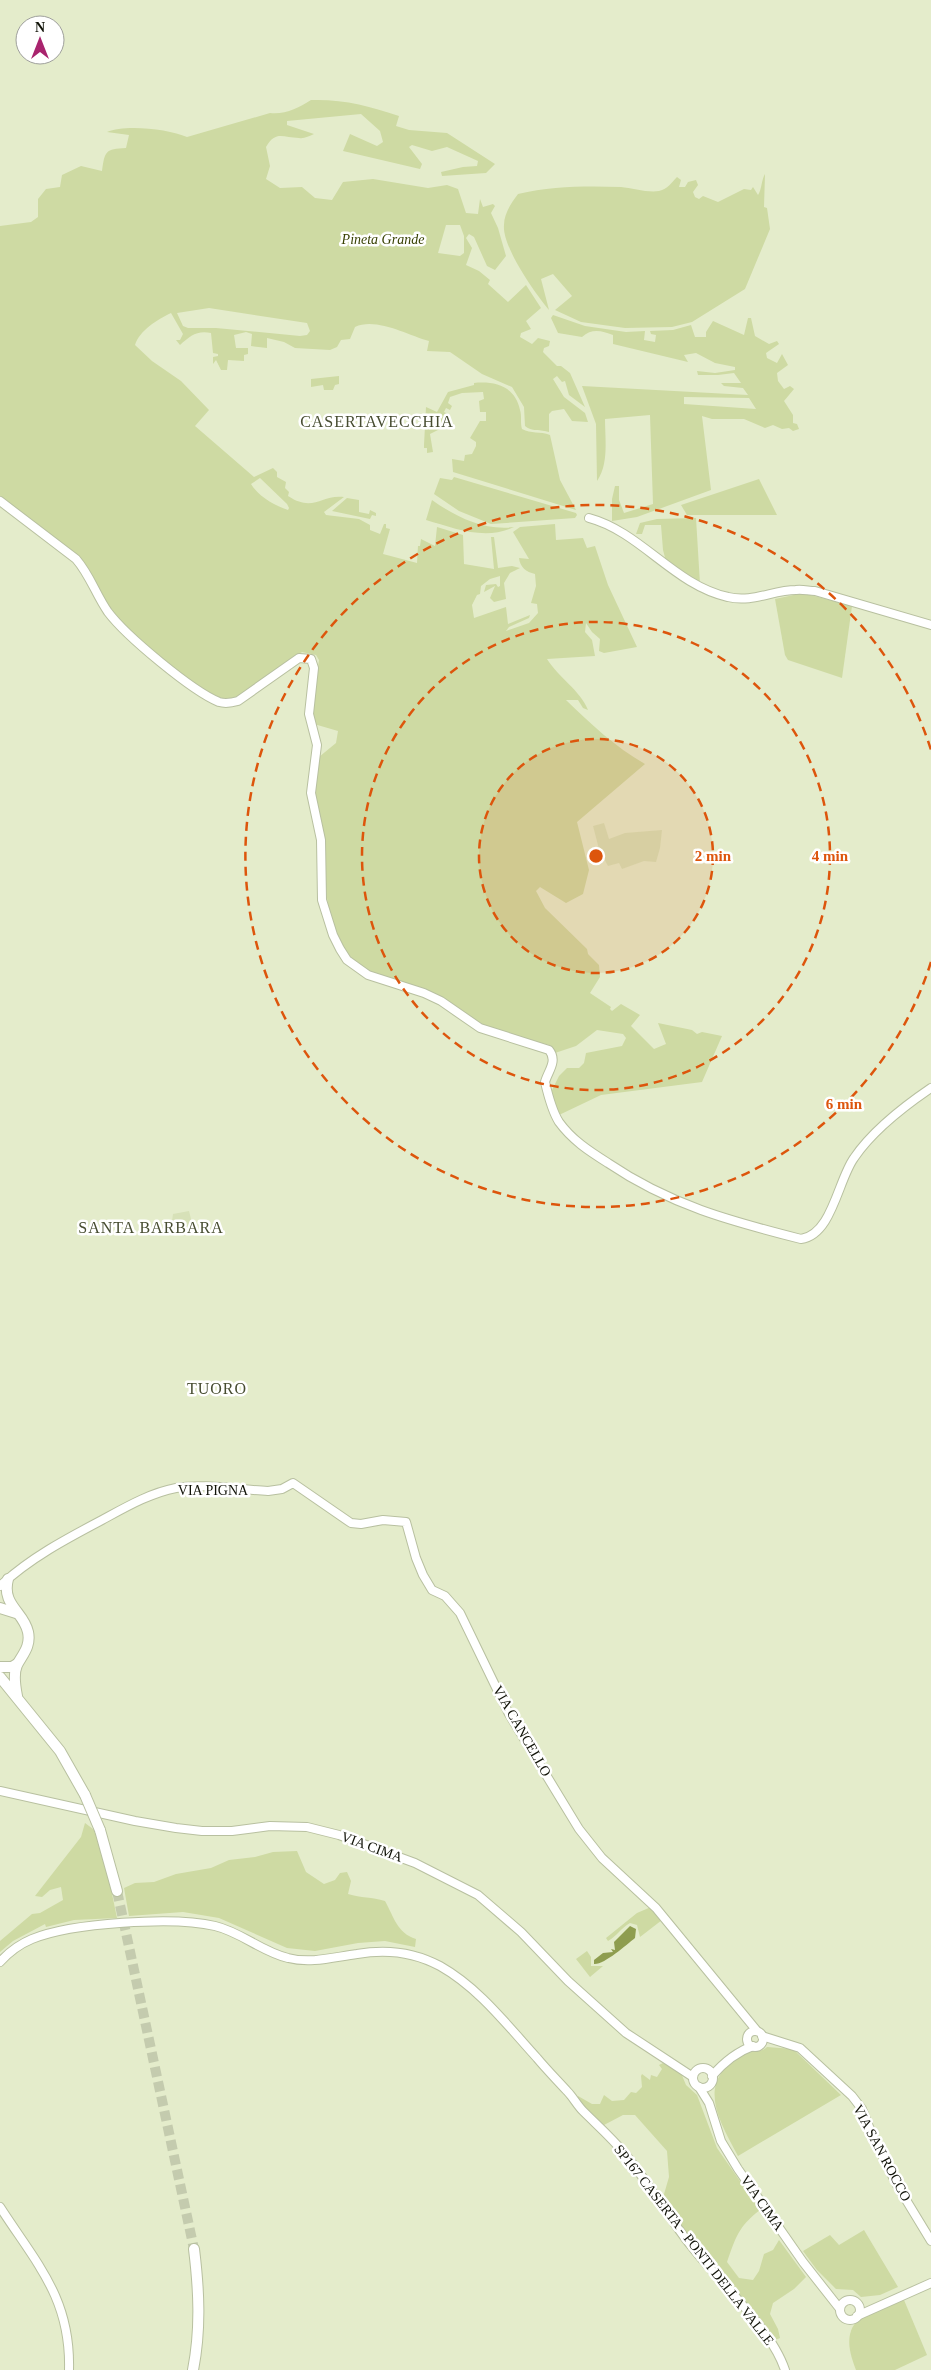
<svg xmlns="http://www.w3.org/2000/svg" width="931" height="2370" font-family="'Times New Roman',serif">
<rect width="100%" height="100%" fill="#e4eccb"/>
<!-- built -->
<g fill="#d7e1b8">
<path d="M604 823 609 839 625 833 662 830 660 848 656 862 644 861 622 869 619 863 608 866 599 849 593 826Z"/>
<path d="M189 1211 193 1227 177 1231 172 1221 173 1214Z"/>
</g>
<!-- green -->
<g fill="#cedaa3" fill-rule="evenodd">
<path d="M311 100C343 99 370 106 399 116L396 126 409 130 447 133 495 164 486 173 442 176 441 172 463 167 477 166 478 161 447 147 432 151 412 145 409 147 422 164 420 169 343 151 350 134 377 146 383 142 380 131 361 114 287 121V125L314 134C309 136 304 139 299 138 283 138 276 130 266 147L270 166 266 179 280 188 302 187 315 198 332 200 343 182 373 179 428 188 447 185 458 189 466 213 478 214 480 199 483 207 493 204 495 206 491 213 498 228 506 256 495 270 487 266 474 237 469 234 466 238 472 248 466 265 479 271 490 280 488 284 508 302 526 285 541 308 526 321 531 329 521 333 520 337 532 344 538 338 550 341 549 346 544 348 543 352 557 366H561L570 373 585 407 569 395 565 381 562 382 557 376 553 379 564 397 585 413 588 422 572 421 564 409 552 411 549 414V432C541 429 531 432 525 426L524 407 512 387 482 374 450 352 427 351 429 341C407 335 376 317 355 327L350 339 341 340 337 347 330 350 295 348 284 342 267 338V348L251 346 252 334 246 332 234 335 236 348H248V354L244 355V361L228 360 227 370H221L216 360 213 364V357L218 356V354L213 353 211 333C197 330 190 336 180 345L176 340H180L183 334 171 313C157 320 140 330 135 345L152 361 181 381 209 410 195 426 254 477 273 468 277 472V477L286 482 285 488 289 492 288 496C314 513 321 494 344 497L324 512 326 515 359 519 370 525V530L380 534 384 524H386V528L390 529 383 554 417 563 418 546H420L421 539 435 546 437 527 463 535 464 564 494 569 491 537H494L498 568 512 566 520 568 510 573 504 583 506 599 494 602 490 598 495 586 484 592 486 585 496 584 498 587 500 586V576L490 579 481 586 480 594 477 595 472 605 474 618 506 607 508 624 530 615 529 618 509 627 506 631 529 623 538 613 537 604 531 603 536 586 535 574C526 572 520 567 519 558L529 559 513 532 520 527 555 524 556 540 583 538 587 548 595 546 608 585 637 647 604 653 599 651 600 639 592 632 586 623 585 632 592 640 595 656 547 659C559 678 580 690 588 710L583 708 578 700H566C591 724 615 747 645 764L577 822 589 870 583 894 566 903 540 887 536 891 545 908 587 949 588 954 599 965 600 977 590 993 611 1007 610 1009 612 1011 621 1004 640 1015 631 1026 654 1049 666 1044 658 1023 692 1030 697 1034 702 1032 722 1036 702 1082 601 1095 559 1115 550 1094 559 1076 567 1068H579L584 1063 586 1053 622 1046 626 1038 623 1034 597 1030 576 1046 555 1053 549 1045 495 1030 362 968C319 931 328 886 324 836 323 821 315 806 314 791 314 780 318 767 319 757L336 743 338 731 314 724 312 710 319 660 316 655 302 652 238 696C232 698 226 700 219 697 192 688 129 634 111 610 100 597 96 576 83 564 58 540 27 520 0 498V226L31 222 38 217V199L46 189 60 187 62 175 81 166 102 171C105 151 105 149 126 148L129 135 107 132C125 124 169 129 187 137L270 113C284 115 299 108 311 100ZM446 225H460L464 236V253L460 256 438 253ZM209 308 307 323 310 331 307 335 300 336 216 328H188L183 326 177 313ZM260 478 287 504 289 508 288 510C274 505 259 497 251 484Z"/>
<path d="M765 174 764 207 767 208 770 229 745 289 692 322 672 327 625 328 581 322 555 310 572 296 553 274 541 279 549 310C535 293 502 247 504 225 504 214 511 203 518 194 552 186 586 186 621 187 632 188 648 193 659 191 668 189 671 183 677 177L681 180 679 187H685L688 182 696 180 698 185 693 192 695 197 699 199 703 196 718 202 744 189 751 190 753 187 758 195C762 189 761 181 765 174Z"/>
<path d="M553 315 585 326 626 332 645 331 644 340 655 342 656 335 651 334 650 331 673 330 691 325 695 337H706V332L713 321 744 335 748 318H751L755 336 769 344 777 341 779 344 766 353 767 358 777 363 782 354 788 365 777 373 778 381 784 389 790 386 794 389 784 401 793 415V423L797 424 799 429 793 431 789 428 782 429 773 425 765 428 744 419H712L702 416 711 490 637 517 612 521V499L615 486H619V500L624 513 653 504 650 415 605 419C605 439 609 464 597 481L596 424 582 386 748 395 743 388 724 386 721 383H741L734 373 718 375H698L697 371 715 373 735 370V367L715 363 696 353 684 355 688 362 613 344V335C602 331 592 328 582 337L558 333 551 318ZM684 397 749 398 756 409 684 404Z"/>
<path d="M339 376V384L335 385 333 390H324L323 385 311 387V379Z"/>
<path d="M474 383C495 381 515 386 520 410 522 416 520 423 522 429 531 434 540 431 550 435L560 480 576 510 453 472 452 459 464 461 465 455 472 454 476 446V442L470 438 480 421H486V412H480L479 401 484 399 483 392 462 393 450 397 448 403 452 406 450 410 446 408 444 412 448 414 447 419 442 422 444 427 430 434 433 452 427 453V448H424V445L426 407 437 412 448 392 474 385Z"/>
<path d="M454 477 576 513 577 515 575 518 491 524 459 511 434 494 440 478 452 480Z"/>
<path d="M759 479 777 515H687L681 505Z"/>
<path d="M347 498 359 500V512L369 514 370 510 376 513V516L372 515 370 519 332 511Z"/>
<path d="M432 500C456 517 484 531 514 527 485 541 454 528 426 520Z"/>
<path d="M696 518 700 584 667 565 663 550 661 525H645L642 534H636L640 523 657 519Z"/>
<path d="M803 593 852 606 842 678 788 660 785 655 775 599Z"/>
<path d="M85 1823 97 1832 106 1865 117 1918 74 1920 46 1927 45 1924 13 1941 0 1952V1941L32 1914 40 1913 63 1900 61 1887 50 1890 42 1897 35 1896 81 1837Z"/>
<path d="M297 1851 306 1872 324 1884 335 1880 340 1873 347 1872 351 1881 348 1894C361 1898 372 1897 385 1901 394 1917 397 1933 416 1939L415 1947 385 1941 358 1943 315 1951 287 1948 219 1918 183 1912 129 1916 124 1888 135 1883 154 1882 176 1874 211 1868 229 1860 255 1857 273 1852Z"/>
<path d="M651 1907 662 1920 640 1937 637 1925 630 1923C621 1928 617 1936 608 1941L606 1938 637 1913Z"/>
<path d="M587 1951 591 1957V1966H603L590 1977 576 1959Z"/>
<path d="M767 2047 793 2049 841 2095 738 2156C717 2117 695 2080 745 2054 752 2050 760 2054 767 2047Z"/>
<path d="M663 2063 681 2073 686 2085 697 2095 717 2148 760 2210C738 2227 736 2237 727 2262L739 2278 753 2280 759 2271 764 2254 773 2250 779 2240 806 2277 794 2289 773 2303 770 2314 778 2329 780 2338 773 2341C738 2293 698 2249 662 2201L669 2177 667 2151 635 2115H623L604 2125 578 2100V2096L592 2104H600L604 2095 612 2101 624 2100 631 2092 636 2093 642 2087 641 2076 642 2074 650 2080 651 2075 657 2077 662 2069 659 2065Z"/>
<path d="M864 2230 898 2287 880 2295 861 2297 853 2290 836 2289 817 2270 803 2251 830 2235 839 2245Z"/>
<path d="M904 2300 927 2355 895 2370H856C849 2352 844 2333 859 2319Z"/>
</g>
<!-- water -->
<path fill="#8e9d4f" d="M630 1926 636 1929 635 1938C626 1945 604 1965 594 1964V1960L603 1953 613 1952 611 1949 615 1950 614 1942Z"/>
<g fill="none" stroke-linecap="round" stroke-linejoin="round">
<!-- highway-tunnel -->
<path stroke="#c4cbae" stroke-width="10" stroke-dasharray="10 5" stroke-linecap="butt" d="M117 1891 194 2249"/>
<defs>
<g id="secondary">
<path d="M0 501 76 559C90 575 96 595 108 612 126 636 192 691 219 702 226 704 231 703 238 701L299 658 311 659 314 668 309 714 317 745 311 793 321 840 322 900 333 935 340 949 347 960 368 975 424 993 441 1001 480 1028 549 1050C558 1061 548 1071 545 1082 548 1095 552 1111 559 1122 572 1140 589 1151 608 1163 670 1205 730 1221 801 1239 832 1235 838 1180 854 1158 873 1130 903 1107 931 1088"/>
<path d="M589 518C641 532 674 585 728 597 752 603 773 590 796 590 802 589 809 591 815 591L931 625"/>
<path d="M0 1586C30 1558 66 1539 102 1520 126 1507 150 1493 176 1488 203 1483 240 1490 268 1491L282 1489 293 1483 351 1523 361 1524 383 1520 406 1522 416 1558 423 1575 432 1590 445 1596 460 1613 509 1714 579 1829 602 1858 656 1908 757 2031"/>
<path d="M0 1791 135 1821 176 1828 202 1831H232L270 1826 307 1827 339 1835 415 1863 478 1895 521 1932 568 1981 626 2033 693 2077"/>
<path d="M0 1962C9 1952 20 1944 32 1939 71 1923 174 1916 215 1926 241 1932 262 1952 288 1958 311 1964 334 1957 357 1954 385 1949 414 1952 440 1966 479 1988 507 2025 537 2058 547 2070 557 2080 567 2091 573 2097 577 2105 583 2111 597 2125 612 2138 625 2154 649 2183 668 2217 692 2247 719 2282 771 2328 785 2370"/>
<circle cx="755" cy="2039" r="8"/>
<path d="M762 2036 800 2048 852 2096 862 2109 873 2137 897 2185 931 2241"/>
<circle cx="703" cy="2078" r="10"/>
<path d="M712 2076C724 2062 736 2052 753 2046"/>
<path d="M699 2087 709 2103 721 2141 738 2169 803 2262 840 2309"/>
<path d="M0 2207C36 2263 71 2298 69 2370"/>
<circle cx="850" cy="2310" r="10"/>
<path d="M857 2316 931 2283"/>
</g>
<g id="highway">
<path d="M8 1579C1 1605 24 1612 28 1632 31 1646 23 1654 17 1665 13 1674 15 1686 17 1696"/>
<path d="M0 1608 16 1613"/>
<path d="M0 1667H12L17 1664"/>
<path d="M0 1677 60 1751 85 1795"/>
<path d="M100 1830 117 1891"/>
<path d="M193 2370C201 2329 199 2290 194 2249"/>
</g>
</defs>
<!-- secondary casing -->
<use href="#secondary" stroke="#b8c0a0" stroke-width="10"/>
<!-- highway casing -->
<use href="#highway" stroke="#b8c0a0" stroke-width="12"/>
<!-- secondary -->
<use href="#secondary" stroke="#fff" stroke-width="8"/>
<!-- highway -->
<use href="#highway" stroke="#fff" stroke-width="10"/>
<defs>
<path id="highway-bridge" d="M85 1795 100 1830"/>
</defs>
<!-- highway-bridge casing -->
<use href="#highway-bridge" stroke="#b8c0a0" stroke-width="12" stroke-linecap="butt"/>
<!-- highway-bridge -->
<use href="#highway-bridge" stroke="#fff" stroke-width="10"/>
</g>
<!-- distance rings -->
<circle cx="596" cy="856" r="117" fill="#dd550c" fill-opacity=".12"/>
<g fill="none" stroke="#dd550c" stroke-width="2.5" stroke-dasharray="9 6">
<circle cx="596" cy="856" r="117"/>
<circle cx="596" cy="856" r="234"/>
<path d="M931 962A351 351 0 1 1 931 750"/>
</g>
<g text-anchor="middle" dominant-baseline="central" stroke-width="5" stroke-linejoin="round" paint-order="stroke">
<!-- park labels -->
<g font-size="14" font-style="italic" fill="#384103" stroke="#fff">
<text x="383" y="239">Pineta Grande</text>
</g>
<!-- street labels -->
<g font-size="14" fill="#101207" stroke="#fff">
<text x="213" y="1490">VIA PIGNA</text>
<text transform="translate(522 1731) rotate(60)">VIA CANCELLO</text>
<text transform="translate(372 1847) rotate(20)">VIA CIMA</text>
<text transform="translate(882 2153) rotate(62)">VIA SAN ROCCO</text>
<text transform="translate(762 2203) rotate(55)">VIA CIMA</text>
<text transform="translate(694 2245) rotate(52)">SP167 CASERTA - PONTI DELLA VALLE</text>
</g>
<!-- quarter labels -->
<g font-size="16" letter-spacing="1" fill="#464c30" stroke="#fff">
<text x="377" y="421">CASERTAVECCHIA</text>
<text x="151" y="1227">SANTA BARBARA</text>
<text x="217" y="1388">TUORO</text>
</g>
</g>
<circle cx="596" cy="856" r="8" fill="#dd550c" stroke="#fff" stroke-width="2.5"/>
<g font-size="15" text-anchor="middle" font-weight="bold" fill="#dd550c" stroke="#fff" stroke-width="5" stroke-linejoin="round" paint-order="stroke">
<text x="713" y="861">2 min</text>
<text x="830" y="861">4 min</text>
<text x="844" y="1109">6 min</text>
</g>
<!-- north arrow -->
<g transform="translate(40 40)"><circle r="24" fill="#ffffff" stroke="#9fa09c"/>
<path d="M0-4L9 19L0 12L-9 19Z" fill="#a9246e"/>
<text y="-8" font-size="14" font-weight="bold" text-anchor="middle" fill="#101207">N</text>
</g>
</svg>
